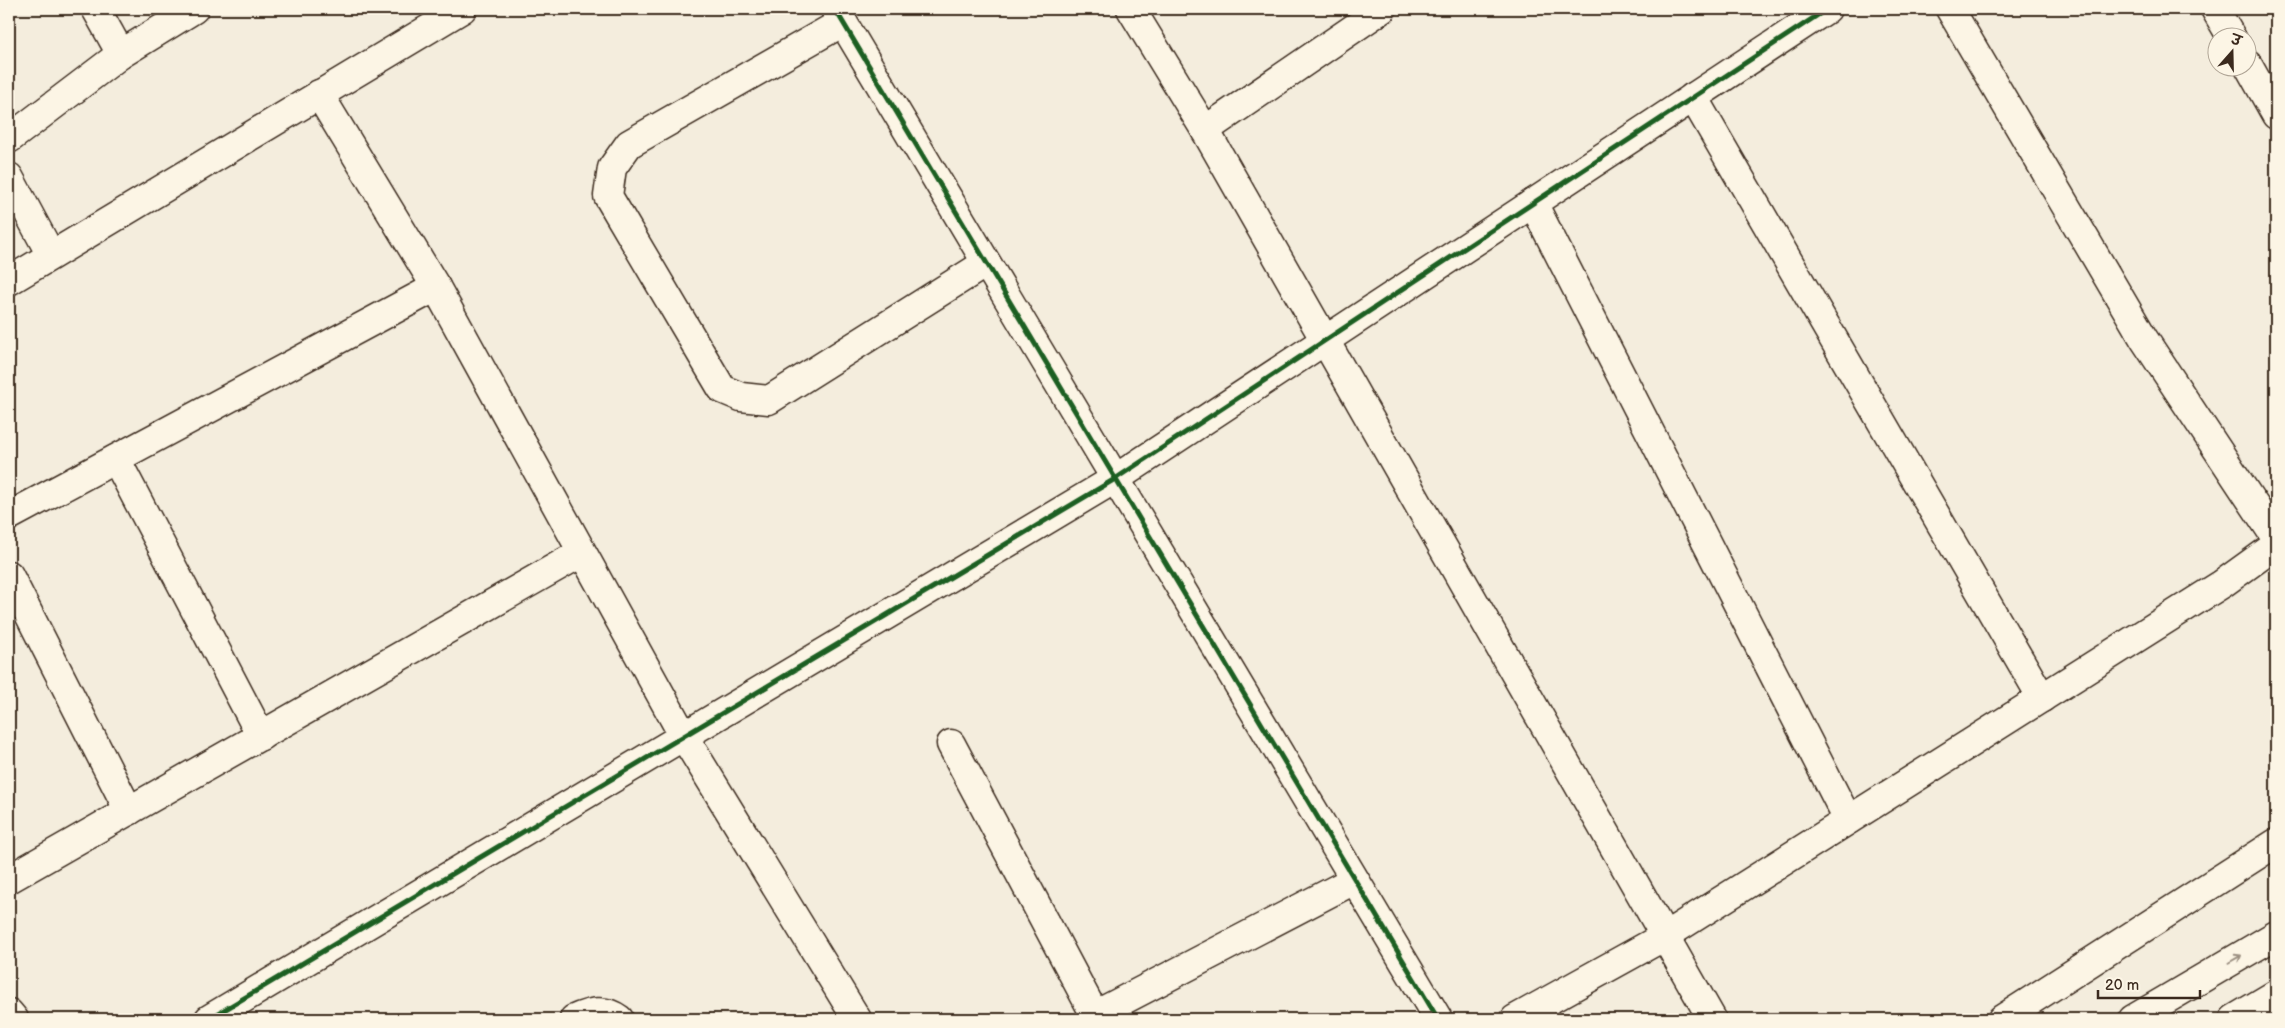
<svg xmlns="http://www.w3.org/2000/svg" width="2285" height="1028" font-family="'Balsamiq Sans','Playpen Sans Deva',sans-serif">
<rect width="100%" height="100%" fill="#f4eddd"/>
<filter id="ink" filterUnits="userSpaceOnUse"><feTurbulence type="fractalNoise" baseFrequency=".02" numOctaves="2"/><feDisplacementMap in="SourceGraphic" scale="10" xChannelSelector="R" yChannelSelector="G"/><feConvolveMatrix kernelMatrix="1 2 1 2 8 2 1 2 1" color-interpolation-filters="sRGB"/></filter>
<g filter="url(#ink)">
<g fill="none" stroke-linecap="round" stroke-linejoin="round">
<defs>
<g id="street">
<path d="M96 9 121 54"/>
<path d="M835 9 1438 1019"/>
<path d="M1131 9 1205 130 1712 1019"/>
<path d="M1950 9 2144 339 2276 538"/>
<path d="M2215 9 2232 38"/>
<path d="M843 22 629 144 612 168 608 196 722 389 741 397 769 400 986 263"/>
<path d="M2248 65 2276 115"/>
<path d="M319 94 436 287 683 735 857 1019"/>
<path d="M1693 97 2042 698"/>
<path d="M1205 130 1382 9"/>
<path d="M9 139 121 54 194 9"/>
<path d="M9 177 51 255"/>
<path d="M1533 203 1848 820"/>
<path d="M9 281 462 9"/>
<path d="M116 459 261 736"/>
<path d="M9 516 436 287"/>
<path d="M9 575 129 811"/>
<path d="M951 744 1097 1019"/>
<path d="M9 879 581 553"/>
<path d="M9 1013 14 1019"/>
<path d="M1095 1015 1354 880"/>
<path d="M209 1019 1115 479 1827 9"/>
<path d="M574 1019C590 1012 605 1008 619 1019"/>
<path d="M1515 1019 1665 936 2222 584 2276 545"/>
</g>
<path id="secondary" d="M2002 1019 2276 843"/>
<g id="primary">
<path d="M2133 1019 2276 935"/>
<path d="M2234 1019 2276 994"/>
</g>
</defs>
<!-- street casing -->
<use href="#street" stroke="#3b2a1e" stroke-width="31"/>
<!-- secondary casing -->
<use href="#secondary" stroke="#3b2a1e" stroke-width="31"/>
<!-- primary casing -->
<use href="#primary" stroke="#3b2a1e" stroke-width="31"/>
<!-- street -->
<use href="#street" stroke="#fcf5e5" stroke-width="28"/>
<!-- secondary -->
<use href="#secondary" stroke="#fcf5e5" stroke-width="28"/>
<!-- primary -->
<use href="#primary" stroke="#fcf5e5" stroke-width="28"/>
<defs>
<g id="cycleway">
<path d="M835 9 1438 1019"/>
<path d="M209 1019 1115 479 1827 9"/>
</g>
</defs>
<!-- cycleway casing -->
<use href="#cycleway" stroke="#fcf5e5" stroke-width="8"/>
<!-- cycleway -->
<use href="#cycleway" stroke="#1b5e20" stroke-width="5"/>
</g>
<!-- one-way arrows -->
<defs><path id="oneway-shaft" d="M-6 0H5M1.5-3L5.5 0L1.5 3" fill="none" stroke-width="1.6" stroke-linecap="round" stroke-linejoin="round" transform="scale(1.25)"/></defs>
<use stroke="#9c9082" href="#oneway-shaft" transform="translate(2235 959) rotate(-30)"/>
</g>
<!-- margin -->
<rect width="2285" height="1028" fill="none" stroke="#fcf5e5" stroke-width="30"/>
<rect x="15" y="15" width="2255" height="998" fill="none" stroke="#3b2a1e" stroke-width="2" filter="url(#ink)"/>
<!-- north arrow -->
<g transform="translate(2232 52) rotate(20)"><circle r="24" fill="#fcf5e5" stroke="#afa495"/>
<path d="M0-4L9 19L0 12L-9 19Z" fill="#3b2a1e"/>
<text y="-8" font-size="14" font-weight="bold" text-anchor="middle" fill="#3b2a1e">उ</text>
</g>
<!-- scale -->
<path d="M2098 990v8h102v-8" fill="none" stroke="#3b2a1e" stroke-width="2.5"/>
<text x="2105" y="990" font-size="15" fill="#3b2a1e" stroke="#fcf5e5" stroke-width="4" paint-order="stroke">20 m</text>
</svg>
